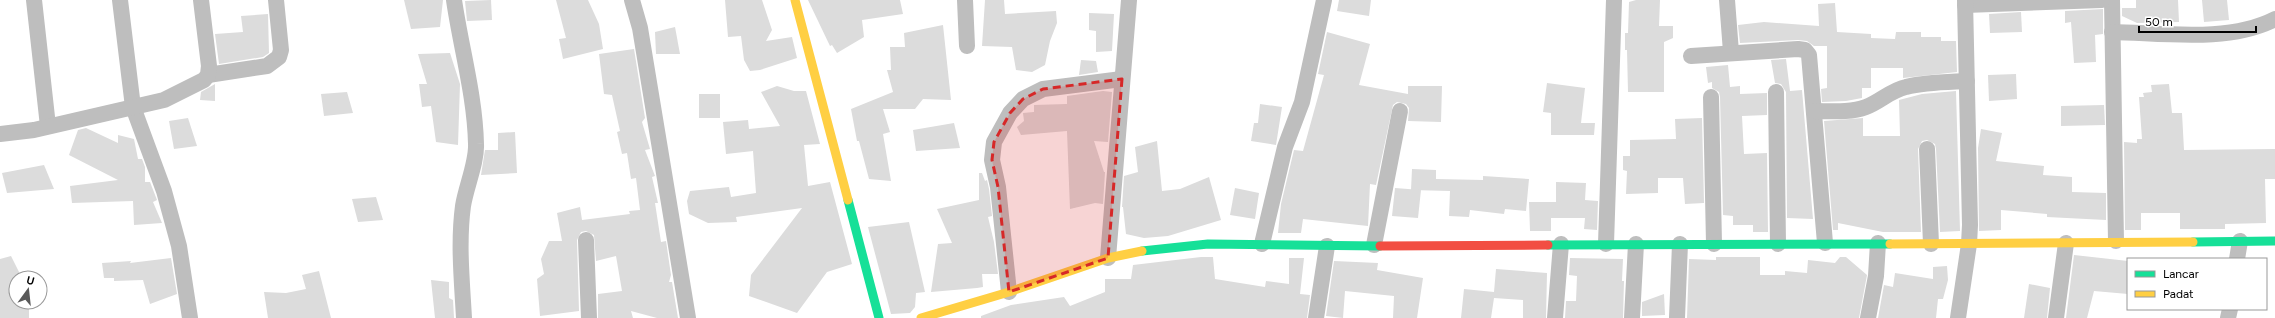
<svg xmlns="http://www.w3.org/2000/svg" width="2275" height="318" font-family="Figtree,sans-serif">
<rect width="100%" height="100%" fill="#fff"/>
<!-- building -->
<g fill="#dcdcdc">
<path d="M404 0H443L440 27 411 29Z"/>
<path d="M491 0 492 20 467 21 465 1Z"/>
<path d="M556 0H588L599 24 603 49 563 59 559 39 566 38Z"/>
<path d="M725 0H762L772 30 766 41 792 37 797 58 760 70 750 71 744 60 741 36 728 37Z"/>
<path d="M808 0H900L903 14 862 20 864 37 837 53 832 45 830 46Z"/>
<path d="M985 0H1004L1005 14 1056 11 1057 23 1050 41 1045 65 1032 72 1016 70 1012 47 982 46Z"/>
<path d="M1339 0H1371L1369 16 1337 11Z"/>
<path d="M1636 0H1660L1659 26H1673V38L1664 42V92H1628L1627 50H1625V33H1628L1629 2Z"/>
<path d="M2136 0H2178L2179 22 2137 23 2122 16V8H2136Z"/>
<path d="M2202 0H2227L2229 20 2204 22Z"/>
<path d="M1835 3 1837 32 1871 34V38L1895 39 1896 32H1921V37H1941V41H1956L1957 72 1903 78V68H1871V88H1862V98L1846 101 1822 102 1821 89 1827 88V46H1814L1807 41 1798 40 1740 43 1738 25 1764 22 1819 26 1818 4Z"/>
<path d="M2103 9V34L2095 35 2096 62 2074 63 2071 22 2065 23V11Z"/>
<path d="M2021 12 2022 32 1990 33 1989 14Z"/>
<path d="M1089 13 1114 14 1112 51 1096 52V31L1089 30Z"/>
<path d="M268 14 269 53 263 57 219 64 215 34 243 32 241 16Z"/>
<path d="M943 25 951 100 923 99 915 109H883L890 132 883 134 891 181 869 179 859 141H857L851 109 893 92 887 70H891L890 47H905L904 33Z"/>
<path d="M675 27 680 54H656L655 32Z"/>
<path d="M1327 32 1370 44 1359 85 1408 94V86H1442L1441 122 1408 121 1409 108 1406 104 1397 102 1393 105 1376 185 1370 184 1368 226 1303 219 1301 233H1278L1281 204 1294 150 1303 151 1324 75 1318 74Z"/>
<path d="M634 49 645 118 642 122 650 149 645 150 655 176 652 177 658 203H655L661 242 666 241 671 275 669 282H672L678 318H657L631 311 633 318H598V294L622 291 616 256 596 261 594 235 586 231 581 232 577 240 579 311 540 316 537 279 544 274 541 259 549 241H562L557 213 580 207 582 220 630 214 629 211 640 210 636 178 631 179 627 153 622 154 617 132 620 131 612 95 604 94 599 54Z"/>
<path d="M450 53 460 84 458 145 436 142 431 106 422 107 419 84H427L418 54Z"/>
<path d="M1786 59 1790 91 1802 90 1813 219 1787 218 1786 92 1781 84 1775 83 1771 60Z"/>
<path d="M1081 60 1096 61 1098 72 1079 75Z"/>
<path d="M1728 65 1730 87 1740 86V94L1767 93V115L1742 116 1744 154 1767 153 1768 232H1753V225H1733V216L1723 215 1720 97 1719 92 1712 88V82L1708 83 1706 67Z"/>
<path d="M2016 74 2017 99 1989 101 1988 75Z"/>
<path d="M1547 83 1585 88 1581 123H1595L1594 135H1551V113L1543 112Z"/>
<path d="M215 84V101L200 100 201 92Z"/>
<path d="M2169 84 2172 113H2182L2184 150 2275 149V179H2265L2266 223 2225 224V229H2180V213H2141V230H2125L2124 142 2137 143V139H2142L2139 97H2144L2143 93 2152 92 2151 85Z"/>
<path d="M777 86 794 91H806L820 144 804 145 808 186 830 182 852 264 827 272 797 313 749 296 751 275 802 208 736 217 737 222 708 223 689 214 687 201 690 191 729 187 731 197 756 193 753 151 726 154 723 122 748 120 749 129 780 126 761 92Z"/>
<path d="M1103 91 1112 92 1108 142 1094 141 1104 172H1105L1103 204 1095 203 1070 209 1067 131 1021 135 1017 127 1024 121 1023 113 1034 112V105L1067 104V96Z"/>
<path d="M1956 91 1960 231 1940 232 1936 149 1935 144 1927 140 1922 141 1918 149 1921 232H1883L1838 223V230H1833L1824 121 1863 118V136H1900L1899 100 1922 94Z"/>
<path d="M347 92 353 113 324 116 321 94Z"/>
<rect x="699" y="94" width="21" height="24"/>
<path d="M1260 104 1282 107 1276 145 1251 141 1254 123H1258Z"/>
<path d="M2104 105 2105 125 2061 126V106Z"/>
<path d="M188 118 197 146 174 149 169 121Z"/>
<path d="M1702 118 1704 203 1685 204 1683 178H1658V193L1626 194 1627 171 1623 170V156H1630V140L1676 139 1675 119Z"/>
<path d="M954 123 960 148 916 151 913 130Z"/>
<path d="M86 128 118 143V135L134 139 138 159H142L145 167V182H150L157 200 153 202 162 223 134 225 133 201 72 203 70 186 118 180 69 155 78 130Z"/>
<path d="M1981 129 2002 133 1996 161 2044 166 2043 175 2072 177V192L2106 193V220L2047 217V214L2001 210V230L1979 231 1978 148Z"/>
<path d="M515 132 517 173 481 175 485 150H498V133Z"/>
<path d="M1157 141 1162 191 1180 189 1209 177 1221 220 1168 236 1144 238 1126 234 1123 207H1122L1124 176 1138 172 1135 147Z"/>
<path d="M44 165 54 189 7 193 2 173Z"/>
<path d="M1412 169 1436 170V179L1483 180V176L1529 179 1526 211 1505 209 1504 214 1470 210 1469 217 1449 216 1450 191 1411 190Z"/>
<path d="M979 173H982L985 181 987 180 989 189 992 216 988 217 994 242 998 274H982L983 287 977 288 931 292 938 244 952 243 937 209 979 200Z"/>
<path d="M1556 182 1586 183 1585 200 1598 201 1597 230 1584 229 1585 218H1551V231H1530L1529 202H1556Z"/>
<path d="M1235 188 1259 193 1255 219 1230 215Z"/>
<path d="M1395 188 1421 190 1418 218 1392 216Z"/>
<path d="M376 197 383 220 358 222 352 199Z"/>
<path d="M909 222 925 292 916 293 915 307 910 313 891 314 868 227Z"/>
<path d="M2074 255 2128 261V294L2094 291 2087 318H2066Z"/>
<path d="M11 256 22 278H16V306L29 303V318H0V259Z"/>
<path d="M1201 257H1213L1215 279 1265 287 1266 281 1289 284V258H1304L1300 294 1310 295 1307 318H981V316L1011 305 1064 297 1070 306 1105 292V279H1131L1133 265Z"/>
<path d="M1716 257H1760V275H1785V271L1807 273 1808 260 1835 263 1840 257H1846L1867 275 1859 318H1687L1689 259 1716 260Z"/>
<path d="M171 258 177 294 150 304 143 280 114 281V278H104L102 263 131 261 130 263Z"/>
<path d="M1570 258 1623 259 1622 281H1624L1623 318H1565L1566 301H1576L1577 276 1569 275Z"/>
<path d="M1334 261 1378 263 1377 270 1423 278 1417 318H1393L1394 296 1345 291 1343 318 1326 316Z"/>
<path d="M1947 266 1948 280 1943 299H1938L1936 318H1878L1884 285 1893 287 1895 273 1933 279V267Z"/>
<path d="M1496 269 1547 273 1546 318H1523V300L1494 298 1491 318H1461L1464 289 1494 292Z"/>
<path d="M319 271 331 318H268L264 292 286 293 306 289 302 275Z"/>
<path d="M431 280 449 282V298L453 300 454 318H435Z"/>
<path d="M2029 284 2050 288 2047 318H2024Z"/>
<path d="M1664 294 1665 315 1642 316V302Z"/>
</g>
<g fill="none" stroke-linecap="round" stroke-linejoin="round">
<!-- street -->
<g stroke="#bebebe" stroke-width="16">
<path d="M34 0 48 126"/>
<path d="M120 0 133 107 164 191 179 246 190 318"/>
<path d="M454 0C461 48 475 96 476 144 477 162 466 187 463 206 458 243 462 281 464 318"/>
<path d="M632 0 640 28 688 318"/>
<path d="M965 0 967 46"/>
<path d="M1727 0 1731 52"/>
<path d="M2112 0 2116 241"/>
<path d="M1965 5 2102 0"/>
<path d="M2112 32C2164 33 2228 43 2275 19"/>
<path d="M1691 56 1798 49 1805 50 1809 55 1825 243"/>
<path d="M208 75 267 66 279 57 281 50 276 0"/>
<path d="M1776 92 1778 244"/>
<path d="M1711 97 1714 244"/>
<path d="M1814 111C1830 111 1850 113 1866 107 1880 102 1891 90 1906 87 1925 82 1948 82 1967 81"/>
<path d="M0 134 34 130 164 100 204 80 208 75 209 66 201 0"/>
<path d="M1927 149 1931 244"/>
<path d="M586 240 589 318"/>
<path d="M1262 244 1285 147 1302 102 1324 0"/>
<path d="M1606 244 1614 0"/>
<path d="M1374 245 1400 111"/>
<path d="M1108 258 1129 0"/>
<path d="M2237 259 2240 241"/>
<path d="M1009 292 998 187 992 160 994 142 1010 113 1023 99 1043 89 1122 79"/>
<path d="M1316 318 1327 246"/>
<path d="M1555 318 1561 244"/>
<path d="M1632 318 1636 244"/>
<path d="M1677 318 1680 244"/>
<path d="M1868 318 1876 276 1878 243"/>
<path d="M1958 318 1969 244 1970 225 1965 0"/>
<path d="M2056 318 2066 243"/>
<path d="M2228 318 2230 309"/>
</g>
<!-- fast -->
<g stroke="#16e098" stroke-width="9">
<path d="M848 200 879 318"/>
<path d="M2193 242 2275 241"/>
<path d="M1548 245 1890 244"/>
<path d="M1142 251 1208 244 1380 246"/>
</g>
<!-- slow -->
<g stroke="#ffcf43" stroke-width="9">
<path d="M795 0 848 200"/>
<path d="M1890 244 2193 242"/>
<path d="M921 318 1009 292 1108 258 1142 251"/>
</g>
<!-- jam -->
<path stroke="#f24e42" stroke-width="9" d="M1380 246 1548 245"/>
</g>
<!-- marked area -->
<path fill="#d62828" fill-opacity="0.2" stroke="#d62828" stroke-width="3" stroke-dasharray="8 5" stroke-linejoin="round" d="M1122 79 1108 258 1009 292 998 187 992 160 994 142 1010 113 1023 99 1043 89Z"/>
<!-- legend -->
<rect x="2127" y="258" width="140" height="52" fill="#ffffff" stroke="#999999"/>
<rect x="2135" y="271" width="20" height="6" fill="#16e098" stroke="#999999"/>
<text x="2163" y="278" font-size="12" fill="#000000">Lancar</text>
<rect x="2135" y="291" width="20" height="6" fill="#ffcf43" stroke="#999999"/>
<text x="2163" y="298" font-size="12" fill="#000000">Padat</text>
<!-- north arrow -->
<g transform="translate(28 290) rotate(15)"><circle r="19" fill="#ffffff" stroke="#999999"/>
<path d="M0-3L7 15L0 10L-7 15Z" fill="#595959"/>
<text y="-6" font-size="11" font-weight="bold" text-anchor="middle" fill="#000000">U</text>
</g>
<!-- scale -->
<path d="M2139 26v6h117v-6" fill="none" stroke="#000000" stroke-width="2"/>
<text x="2145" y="26" font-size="12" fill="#000000" stroke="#ffffff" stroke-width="3" paint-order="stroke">50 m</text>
</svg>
